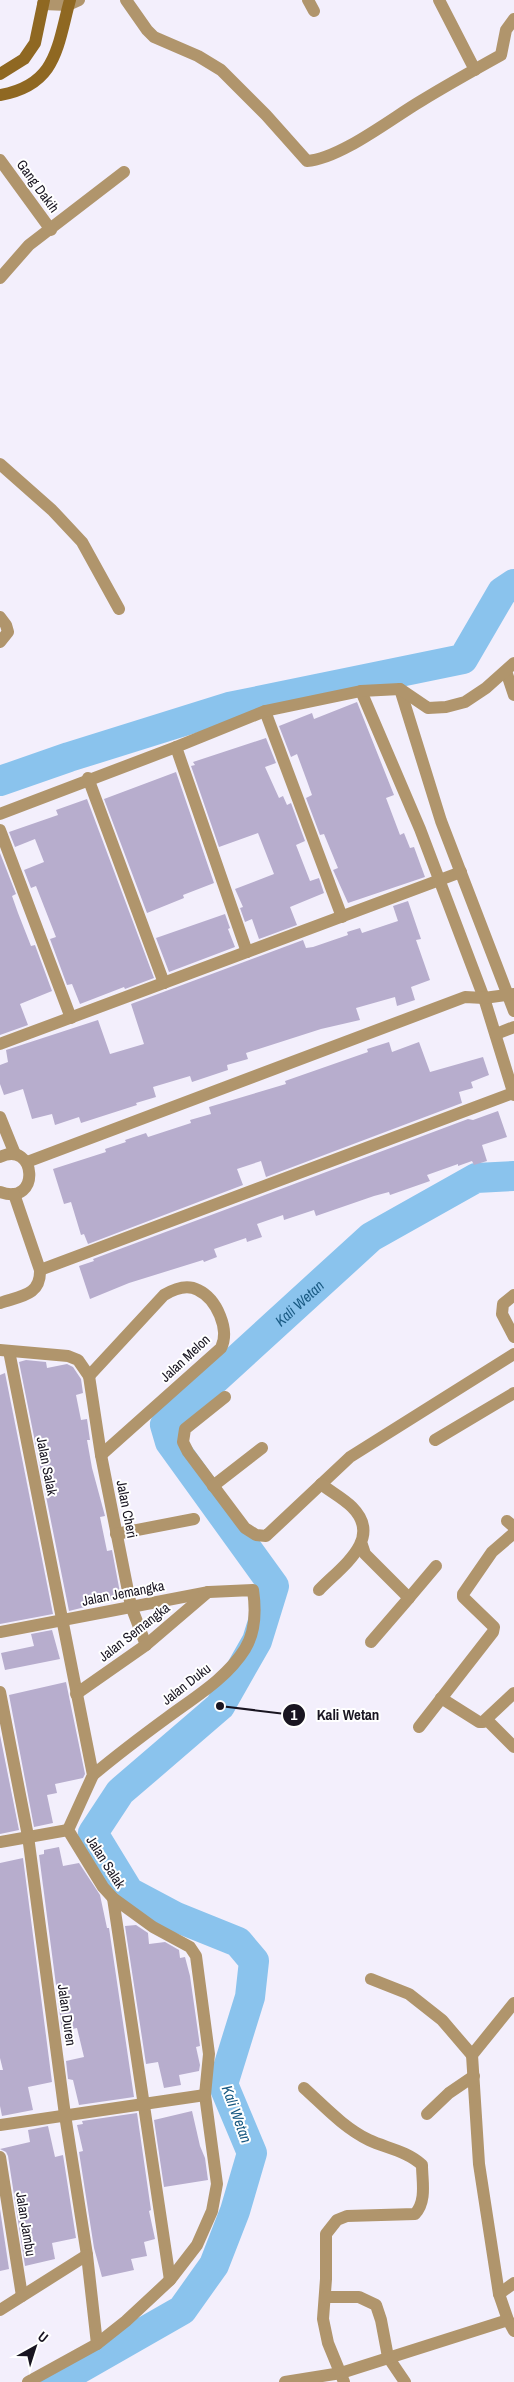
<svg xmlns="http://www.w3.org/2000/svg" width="514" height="2382" font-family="'Archivo Narrow',sans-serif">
<rect width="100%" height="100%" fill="#f3effc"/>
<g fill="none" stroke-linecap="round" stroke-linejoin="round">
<!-- river -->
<g stroke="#8ac3ed" stroke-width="30">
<path d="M0 781 69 757 229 707 463 659 502 592 514 584"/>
<path id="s1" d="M56 2382 182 2310 214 2265 235 2211 252 2153 223 2084 250 1997 254 1961 238 1942 176 1917 129 1892 93 1833 120 1792 220 1706 257 1641 274 1586 170 1442 165 1425 371 1237 476 1178 514 1176"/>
</g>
</g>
<!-- building -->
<g fill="#b7adcd">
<path d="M357 702 394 795 386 798 400 835 404 833 410 848 414 847 425 877 348 903 334 872 333 870 338 868 324 834 320 835 306 798 312 795 307 781 297 754 291 757 279 726 312 713 314 719Z"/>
<path d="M266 738 276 763 265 767 279 798 283 796 287 805 291 803 305 841 296 845 310 881 319 878 324 893 290 907 297 925 259 939 252 919 245 922 240 908 243 907 235 889 274 874 258 833 219 847 191 766 195 765 193 762Z"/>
<path d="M176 772 214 883 183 895 184 898 147 913 104 799Z"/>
<path d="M87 799 154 978 125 989 124 987 80 1004 72 984 67 985 50 939 56 937 36 886 31 888 24 870 44 862 35 839 15 847 9 832 58 815 56 810Z"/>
<path d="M0 853 16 894 12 896 18 913 31 946 35 945 52 991 20 1004 28 1025 0 1035Z"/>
<path d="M408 901 421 939 416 940 430 980 411 987 415 1000 397 1006 395 997 356 1008 360 1020 321 1029 246 1053 248 1059 227 1065 228 1070 192 1082 190 1076 153 1087 156 1097 136 1103 137 1105 81 1123 79 1117 55 1125 52 1114 32 1119 23 1089 4 1095 0 1084V1065L8 1062 6 1050 98 1020 110 1054 144 1044 131 1004 303 940 306 948 313 947 348 935 347 932 360 928 362 933 398 921 393 906Z"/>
<path d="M225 914 230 928 228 929 235 947 169 972 156 938Z"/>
<path d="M389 1042 392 1052 419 1042 430 1072 483 1057 489 1075 471 1082 473 1088 459 1092 462 1103 266 1177 261 1161 237 1169 243 1185 88 1244 84 1234 81 1235 71 1202 64 1204 53 1169 106 1152 105 1149 126 1142 125 1140 146 1133 148 1137 191 1123 190 1120 211 1114 209 1107 286 1084 285 1081 368 1052 367 1049Z"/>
<path d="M498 1111 507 1137 482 1145 487 1161 474 1165 472 1161 458 1166V1164L427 1175 430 1181 390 1195 389 1192 374 1196 316 1216 314 1210 284 1220 283 1215 257 1224 262 1237 247 1242 246 1238 214 1249 217 1257 204 1262 203 1260 129 1283 90 1299 79 1266 94 1261 93 1259 468 1119 473 1120Z"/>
<path d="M26 1360 46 1362 47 1368 67 1364 73 1367 81 1379 83 1393 76 1395 81 1420 87 1419 90 1440H87L92 1468 105 1516 100 1517 107 1551 112 1550 121 1598 69 1611 19 1362Z"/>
<path d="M5 1373 53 1614 0 1624V1375Z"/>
<path d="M52 1630 60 1659 5 1670 1 1653 34 1646 31 1634Z"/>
<path d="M66 1682 85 1774 83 1778 55 1784 57 1793 47 1795 53 1823 34 1827 9 1695Z"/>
<path d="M0 1735 19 1830 0 1834Z"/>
<path d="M59 1847 63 1866 79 1863 100 1895 107 1928H109L134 2097 79 2105 73 2080 68 2079 66 2061 84 2057 77 2028 62 2031 39 1855 44 1854V1850Z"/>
<path d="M23 1858 52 2082 28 2087 33 2110 2 2116 0 2106V2070H3L0 2058V1863Z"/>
<path d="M136 1925 148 1933 149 1944 165 1942 179 1950 180 1958 185 1957 190 1976 200 2046 196 2047 200 2065 199 2071 179 2075 181 2085 164 2088 158 2062 146 2064 125 1926Z"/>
<path d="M192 2111 200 2146 205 2158 208 2180 164 2187 154 2120Z"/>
<path d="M137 2113 151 2210 149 2211 155 2239 144 2242 147 2256 131 2259 134 2270 102 2277 94 2248 79 2152 83 2151 77 2125 83 2124 82 2121Z"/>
<path d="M48 2126 55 2157 63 2155 76 2238 52 2243 55 2259 25 2266 8 2156 6 2152 0 2149 30 2142 28 2130Z"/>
<path d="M0 2209 9 2269 0 2271Z"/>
</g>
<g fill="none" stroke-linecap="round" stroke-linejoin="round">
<!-- street -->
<g stroke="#b0956c" stroke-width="12">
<path d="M126 0 147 30 154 37 198 56 221 70 266 115 307 161C340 159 392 118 421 101 447 85 474 70 501 55L506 30 514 19"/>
<path d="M308 0 314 11"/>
<path d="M439 0 475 70"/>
<path d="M43 4 68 5 79 0"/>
<path d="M0 160 51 230"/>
<path d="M0 278 29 245 124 172"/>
<path d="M0 464 52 510 82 542 119 609"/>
<path d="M0 617 6 625 8 632 0 642"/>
<path d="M506 671 514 695"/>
<path d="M400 689 441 821 514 1011"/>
<path d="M361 691 420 829 484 998 514 1095"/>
<path d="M265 711 342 917"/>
<path d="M88 778 164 983"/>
<path d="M0 814 176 747"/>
<path d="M0 830 71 1018"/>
<path d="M247 952 176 747 265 711 361 691 400 689 428 708 446 707 465 702 486 688 514 663"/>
<path d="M496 1034 514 1027"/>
<path d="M0 1044 461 872"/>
<path d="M0 1117 15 1154"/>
<path d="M0 1157C36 1139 42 1207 0 1192"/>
<path d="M27 1162 465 997 484 998 514 994"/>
<path d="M40 1270 513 1093"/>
<path d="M514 1295 503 1304 502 1314 514 1337"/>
<path d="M0 1303C20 1296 41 1296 40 1270L14 1194"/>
<path d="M0 1350 68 1356 78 1360 89 1376 101 1455 131 1606 146 1645"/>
<path d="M9 1351 93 1775 68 1830 103 1887 113 1898 153 1927 190 1947 196 1956 209 2054 205 2095 217 2184 212 2211 197 2245 170 2280 126 2321 97 2344 28 2382"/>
<path d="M89 1376 164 1295C174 1289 187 1284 198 1290 217 1299 230 1330 221 1348L101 1455"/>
<path d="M225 1397 185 1429 183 1442 188 1452 245 1528 256 1535 266 1536 350 1457 514 1354"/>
<path d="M435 1440 514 1393"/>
<path d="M213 1486 262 1448"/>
<path d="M507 1521 514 1527"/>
<path d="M116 1534 194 1519"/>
<path d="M362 1545 365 1554 409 1598 436 1566"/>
<path d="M319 1590C341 1567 384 1539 352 1507 343 1498 331 1492 321 1484"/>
<path d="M0 1632 209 1592 253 1590C256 1610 256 1631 245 1649 227 1678 195 1697 168 1717 142 1736 117 1755 93 1775"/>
<path d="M371 1642 409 1598"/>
<path d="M0 1692 28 1836 65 2115 87 2255 97 2344"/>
<path d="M76 1694 146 1645 208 1592"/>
<path d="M441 1698 479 1722H483L514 1693"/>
<path d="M487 1720 514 1747"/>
<path d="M419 1727 493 1632 494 1627 463 1597V1594L492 1552 514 1533"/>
<path d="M0 1842 68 1830"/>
<path d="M113 1898 170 2280"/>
<path d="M371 1979 409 1994 442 2020 472 2055"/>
<path d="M514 2003 472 2055 479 2164 499 2294 508 2320 514 2331"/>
<path d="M304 2088C324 2106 344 2128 369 2140 386 2148 407 2151 422 2165 422 2181 427 2201 415 2214L347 2216 337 2220 326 2234V2279L323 2319 328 2343 344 2382"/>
<path d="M427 2114 449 2093 474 2076"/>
<path d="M0 2125 205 2095"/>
<path d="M0 2157 22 2296"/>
<path d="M499 2294 514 2283"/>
<path d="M326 2297H359L376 2305 381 2320 388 2357 405 2382"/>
<path d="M0 2310 87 2255"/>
<path d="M285 2382 341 2373 508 2320"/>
</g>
<!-- secondary -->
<g stroke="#8f6822" stroke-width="12">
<path d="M0 74 24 59 35 43 44 0"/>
<path d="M0 95C57 85 57 47 70 0"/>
</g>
</g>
<g text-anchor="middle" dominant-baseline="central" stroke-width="4" stroke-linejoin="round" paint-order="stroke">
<!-- street labels -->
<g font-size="14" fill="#191521" stroke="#fff">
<text transform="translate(38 186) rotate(54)">Gang Dakih</text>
<text transform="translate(185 1358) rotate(-43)">Jalan Melon</text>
<text transform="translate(47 1466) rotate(79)">Jalan Salak</text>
<text transform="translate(127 1509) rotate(79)">Jalan Cheri</text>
<text transform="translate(123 1593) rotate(-11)">Jalan Jemangka</text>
<text transform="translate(134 1632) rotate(-38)">Jalan Semangka</text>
<text transform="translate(186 1684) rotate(-38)">Jalan Duku</text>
<text transform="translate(106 1862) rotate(57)">Jalan Salak</text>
<text transform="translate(67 2015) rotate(82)">Jalan Duren</text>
<text transform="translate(26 2224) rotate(81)">Jalan Jambu</text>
</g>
<!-- water labels -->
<g font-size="15" font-style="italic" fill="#195a83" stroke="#fff">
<text stroke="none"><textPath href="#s1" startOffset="1425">Kali Wetan</textPath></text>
<text transform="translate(237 2114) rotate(70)">Kali Wetan</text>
</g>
</g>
<!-- callouts -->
<path fill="none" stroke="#191521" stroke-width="2" d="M220 1706L294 1715"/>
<g fill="#191521" stroke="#fff" stroke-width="2">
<circle cx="220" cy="1706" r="5"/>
<circle cx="294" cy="1715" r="12"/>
</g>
<g font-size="15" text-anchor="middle" font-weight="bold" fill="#fff">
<text x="294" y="1720">1</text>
</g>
<g font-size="15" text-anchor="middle" font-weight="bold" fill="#191521" stroke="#fff" stroke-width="4" stroke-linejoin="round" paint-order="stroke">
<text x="348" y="1720">Kali Wetan</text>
</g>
<!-- north arrow -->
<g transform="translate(35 2347) rotate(39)" stroke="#ffffff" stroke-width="4" paint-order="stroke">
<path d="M0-4L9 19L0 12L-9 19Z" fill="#191521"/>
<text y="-8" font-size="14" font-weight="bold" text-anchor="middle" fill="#191521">U</text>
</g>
</svg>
